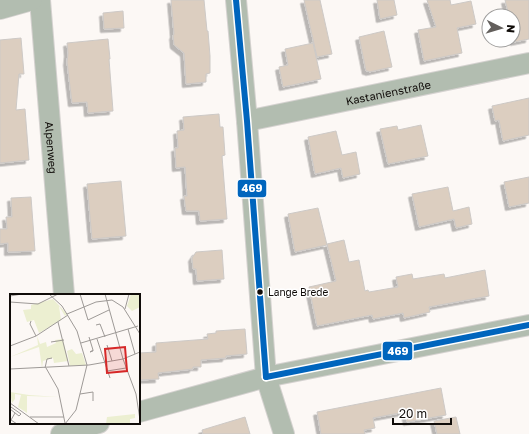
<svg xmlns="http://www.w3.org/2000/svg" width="529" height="434" font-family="'Golos Text',sans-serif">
<defs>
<filter id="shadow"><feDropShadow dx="-3.5" dy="3.5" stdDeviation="0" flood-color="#0004"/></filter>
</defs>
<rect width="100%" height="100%" fill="#fcf8f5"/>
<!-- building -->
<g fill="#dccec0" stroke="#cdc9c6" filter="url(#shadow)">
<path d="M171 0H204L207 31H208L210 56V73L206 74V82L186 84 184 53 174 45 173 36 174 34Z"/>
<path d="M304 0H320L332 54 317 57Z"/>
<path d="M377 0H394L397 15 380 19Z"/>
<path d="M427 0H450L451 5 471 1 476 24 457 28 462 53 424 61 418 30 436 27Z"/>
<path d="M505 0H529V39L514 42 513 36V16H509Z"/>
<path d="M123 11 124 28 104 29 103 13Z"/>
<path d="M384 31 392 67 369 72 368 71H366L359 37Z"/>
<path d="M21 38 24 74H19L16 110 25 109 29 160 0 163V40Z"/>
<path d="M108 39 110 59H109L113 111 88 113 87 102 72 103 67 62 68 53 67 43Z"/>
<path d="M313 43 321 79 283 87 279 67 288 65 285 49Z"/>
<path d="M529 98V135L503 141 499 120 495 121 492 106Z"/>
<path d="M219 114 220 127H223L225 155 222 156 227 219 200 221 199 211H186L184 196H187L185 167 176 168 175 148H178L177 131 184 130 183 117Z"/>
<path d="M421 125 428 156 388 164 380 129 397 126 398 130Z"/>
<path d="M336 131 342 155 356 152 360 174 343 178 341 168 315 174 308 137Z"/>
<path d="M529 177V203L509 207 504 182Z"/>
<path d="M121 181 126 236 92 239 87 184Z"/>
<path d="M448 187 453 211 469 207 472 224 456 228 454 219 419 227 412 194Z"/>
<path d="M31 197 35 251 8 252V243L0 244V229H7L6 217H12L11 198Z"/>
<path d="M318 208 327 245 295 252 288 214Z"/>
<path d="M344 240 349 262 359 260 365 291 368 290 369 292 398 287 396 277 412 274 413 279 444 274 445 278 485 270 489 296 429 307 430 312 404 318 403 313 373 319 372 315 317 326 309 287 336 281 327 244Z"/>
<path d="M222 250 224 279 197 281 196 269H193L192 258 196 252Z"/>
<path d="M245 329 247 354 226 356V358L201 360V367H193V369L158 373 159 379 139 380V353L156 352V343L208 339 207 334 216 333V331Z"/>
<path d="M441 388 446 415 407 422 405 412 373 418 375 428 364 430 365 434H321L317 412Z"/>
<path d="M245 417 250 434H203L202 430Z"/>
<path d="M456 417 460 434H437L434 421Z"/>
</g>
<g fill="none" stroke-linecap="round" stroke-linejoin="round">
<defs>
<g id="minor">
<path id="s1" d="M40 0 64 295"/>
<path d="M236 0 247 121 266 377 284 434"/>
<path d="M0 9 32 0"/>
<path id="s2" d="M247 121 529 63"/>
<path d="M139 412 266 377 529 325"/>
<path d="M61 434 99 423"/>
</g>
</defs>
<!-- minor casing -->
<use href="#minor" stroke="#d5d2d0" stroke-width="22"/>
<!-- minor -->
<use href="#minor" stroke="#b2bdb0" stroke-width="20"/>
<defs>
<g id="bus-1">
<path d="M236 0 247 121 266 377"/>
<path d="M266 377 529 325"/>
</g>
</defs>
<!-- bus-1 casing -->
<use href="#bus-1" stroke="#fff" stroke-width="9"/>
<!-- bus-1 -->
<use href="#bus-1" stroke="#0065bd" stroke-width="6"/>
</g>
<!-- markers -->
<circle fill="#100c09" stroke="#fff" stroke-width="1.5" cx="260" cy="292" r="3.5"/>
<g text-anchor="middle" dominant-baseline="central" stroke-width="3" stroke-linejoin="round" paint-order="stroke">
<!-- bus labels -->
<g font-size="10" fill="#100c09" stroke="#fff" text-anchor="start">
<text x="268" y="292">Lange Brede</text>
</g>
<!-- street labels -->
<g font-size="11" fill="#100c09" stroke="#fff">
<text stroke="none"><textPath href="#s2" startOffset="144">Kastanienstraße</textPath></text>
<text stroke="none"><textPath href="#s1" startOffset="148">Alpenweg</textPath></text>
</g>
</g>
<!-- overview -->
<g transform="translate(10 294)">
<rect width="130" height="130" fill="#fcf8f5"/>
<path d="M121 0H130V13L122 17 117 12ZM43 5 57 20 55 22 49 12 51 26 29 39 24 26 17 28 13 16 21 15V11ZM27 42 30 50 36 48 37 53 46 49 45 46 53 45 58 67 44 69 43 64 33 67 32 74 29 53 0 63 28 51ZM62 55 66 60 72 59 76 71 60 72 57 57ZM0 98 19 101 49 103 17 102V119L8 113 11 101 5 100V105L2 109ZM125 120V124L120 125V130H96L97 123Z" fill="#ecefd1"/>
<path fill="none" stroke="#9e9a97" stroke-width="1" d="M39 0 52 12 67 37 77 71 66 116 55 130M70 0 78 26 99 16M95 0 113 65 126 100 130 126M0 2 12 0M0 8 28 10 48 0M115 15 119 0M57 20 86 8 102 6 113 13 130 40M21 27 20 30 26 42M48 28 59 72M86 31 90 30 95 43M118 35 125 60M79 43 83 56V57L80 58 83 56M87 45 100 84M41 48 54 46M71 49 128 32M97 51 102 67M0 52 26 42 58 21M35 74 37 65 42 64M36 74 48 95 55 129M0 75 79 71 113 65 130 58M97 77 116 74M70 100 83 98V107M0 109 29 130M0 115 1 113 11 120M0 115 9 122 11 120M5 119 1 126 7 130M20 123H54"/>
<path fill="#d62828" fill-opacity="0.15" stroke="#d62828" stroke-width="2" d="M115 53 117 77 97 79 95 55Z"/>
<rect width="130" height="130" fill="none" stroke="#100c09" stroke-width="2"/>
</g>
<g stroke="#fff" stroke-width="1.5">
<rect x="237" y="179" width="30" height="19" rx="4" fill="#0065bd"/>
<rect x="382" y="341" width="31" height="20" rx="4" fill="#0065bd"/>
</g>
<g font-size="11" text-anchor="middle" font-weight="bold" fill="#fff">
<text x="252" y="192">469</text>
<text x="398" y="355">469</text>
</g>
<!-- north arrow -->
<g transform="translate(501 28) rotate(95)"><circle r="19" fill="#ffffff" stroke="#9f9e9d"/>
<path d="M0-3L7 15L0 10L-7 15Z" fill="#635f5c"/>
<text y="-6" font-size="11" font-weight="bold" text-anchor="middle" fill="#100c09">N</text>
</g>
<!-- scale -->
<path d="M393 418v6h58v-6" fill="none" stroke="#100c09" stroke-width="2"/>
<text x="399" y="418" font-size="12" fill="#100c09" stroke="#ffffff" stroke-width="3" paint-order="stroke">20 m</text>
</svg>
